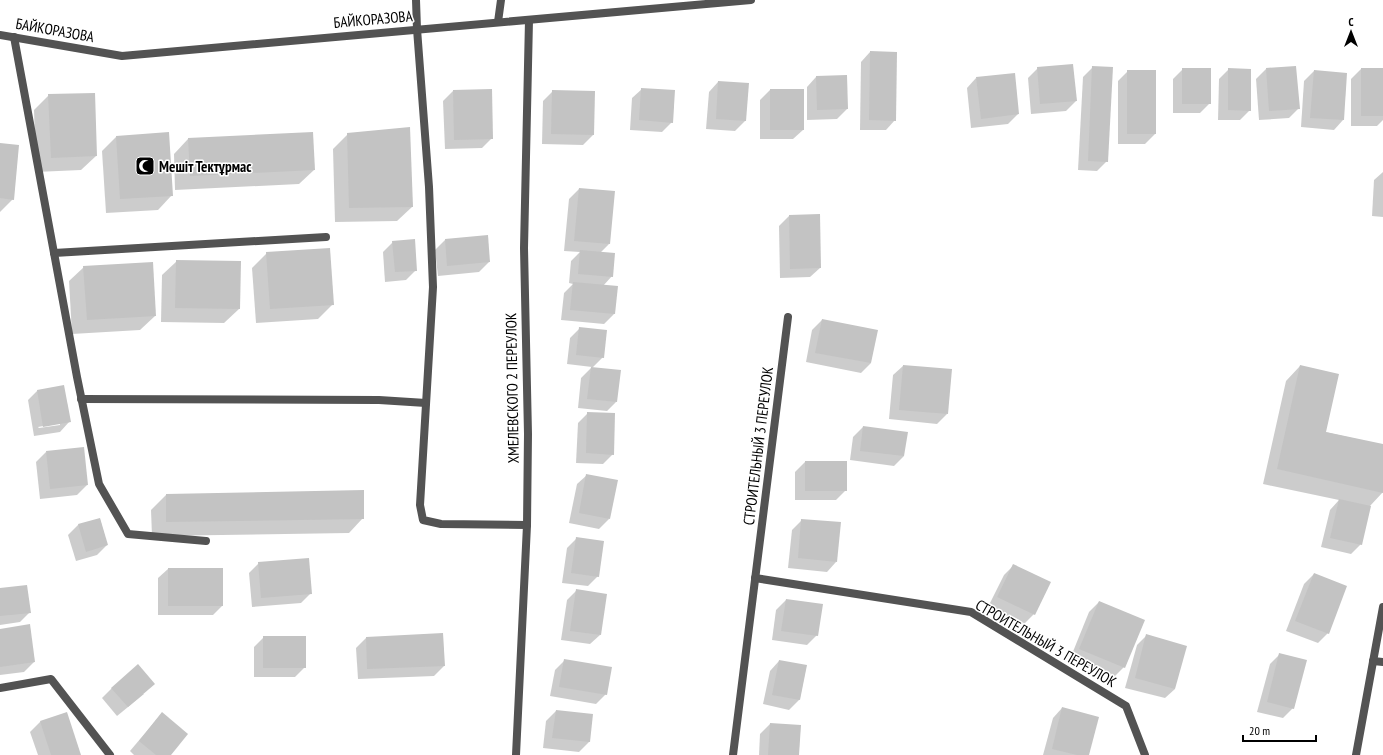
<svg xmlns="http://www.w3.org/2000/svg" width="1383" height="755" font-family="'PT Sans Narrow',sans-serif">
<rect width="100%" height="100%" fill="#fff"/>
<!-- shadow -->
<g fill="#0003" fill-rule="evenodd">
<path d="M870 52 895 120 886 130H860L861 62Z"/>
<path d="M1093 67 1107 161 1097 171 1078 170 1083 77Z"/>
<path d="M1038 68 1076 101 1066 111 1031 114 1028 78Z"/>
<path d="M1183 69 1210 103 1200 113H1173V79Z"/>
<path d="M1229 69 1250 110 1240 120H1218L1219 79Z"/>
<path d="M1266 69 1299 108 1289 118 1259 120 1256 79Z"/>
<path d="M1361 69H1383V120L1377 126H1351V79Z"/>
<path d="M1128 71 1155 134 1145 144H1118V81Z"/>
<path d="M1314 71 1343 120 1334 130 1301 127 1304 81Z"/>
<path d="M816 77 847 109 837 119 807 120V87Z"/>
<path d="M976 78 1018 114 1008 124 971 128 967 88Z"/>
<path d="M718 82 748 84 745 121 735 131 706 129 709 92Z"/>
<path d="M642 89 672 122 662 132 630 130 632 98Z"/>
<path d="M770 90 803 130 793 139H760V100Z"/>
<path d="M453 91 492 138 482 148 445 149 443 101Z"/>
<path d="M553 91 593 135 583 145 542 144 543 101Z"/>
<path d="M49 95 96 156 81 170 36 172 34 110Z"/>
<path d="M348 134 412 207 397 221 335 222 333 149Z"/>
<path d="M116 137 172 195 158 210 106 213 102 151Z"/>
<path d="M188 139 314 170 299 184 175 190 174 154Z"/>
<path d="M0 144 13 199 0 212Z"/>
<path d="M1383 172V217L1372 216 1374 180Z"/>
<path d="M579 189 609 244 600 253 612 276 603 286 617 287 614 314 604 324 561 320 564 293 573 284 569 283 571 261 580 252 564 251 569 199Z"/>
<path d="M789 216 820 268 810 277 780 278 779 226Z"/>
<path d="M445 240 489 262 479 272 438 276 435 250Z"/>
<path d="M393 242 416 270 406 280 385 282 383 252Z"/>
<path d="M267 253 333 304 318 319 256 323 252 268Z"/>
<path d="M177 261 239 309 224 323 161 322 162 275Z"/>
<path d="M84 267 155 316 140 330 72 334 69 281Z"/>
<path d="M822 320 871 363 861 373 806 362 812 330Z"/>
<path d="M580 328 603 357 592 368 616 402 607 411 578 408 581 378 592 367 567 364 570 338Z"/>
<path d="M903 366 947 414 937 424 889 419 893 375Z"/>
<path d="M1300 366 1325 432 1383 445V492L1370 506 1361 544 1351 554 1321 547 1330 510 1339 500 1263 484 1286 381Z"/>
<path d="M38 390 69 422 60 432 34 436 28 400ZM60 423V425L39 428 38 427Z"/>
<path d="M588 413 613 454 603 464 576 463 578 423Z"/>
<path d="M863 427 904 456 894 466 850 460 853 437Z"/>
<path d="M46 452 87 485 77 495 40 499 36 462Z"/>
<path d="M805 462 846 490 836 500H795V472Z"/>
<path d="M587 475 609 519 599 529 569 523 577 484Z"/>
<path d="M363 491V518L349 533 152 536 151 510 166 495Z"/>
<path d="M100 519 107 545 97 555 76 561 68 535 78 525Z"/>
<path d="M802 520 836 562 827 572 788 568 792 530Z"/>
<path d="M577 538 598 576 588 586 562 583 567 548Z"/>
<path d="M259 563 311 593 301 603 252 607 249 573Z"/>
<path d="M1014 565 1034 614 1024 624 988 607 1004 575Z"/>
<path d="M168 569 222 606 213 615H158V578Z"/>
<path d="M1314 574 1328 633 1318 643 1286 631 1304 584Z"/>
<path d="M0 589 30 612 20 622 0 625Z"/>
<path d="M577 590 600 635 590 644 561 640 567 600Z"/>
<path d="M786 600 817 635 807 645 772 640 776 610Z"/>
<path d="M1099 602 1124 667 1114 677 1070 659 1089 612Z"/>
<path d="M0 630 34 662 24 672 0 675Z"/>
<path d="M1147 635 1175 689 1165 698 1125 688 1137 645Z"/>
<path d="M264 637 305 667 295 677H254V647Z"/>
<path d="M366 638 444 666 434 676 358 679 356 648Z"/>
<path d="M1280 654 1293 708 1283 718 1257 712 1270 664Z"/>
<path d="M565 660 606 694 596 704 550 696 555 670Z"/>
<path d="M779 661 806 666 799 700 789 710 763 704 770 671Z"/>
<path d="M112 688 144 694 117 716 102 698Z"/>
<path d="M1062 708 1088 755H1043L1053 718Z"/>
<path d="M556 711 592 715 589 742 579 752 543 748 546 721Z"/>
<path d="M66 713 80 755H38L30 732 40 722Z"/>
<path d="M162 713 170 755H134L130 751Z"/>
<path d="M770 724 798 755H759L760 734Z"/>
</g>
<!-- building -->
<g fill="#c3c3c3">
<path d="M870 51 897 52 896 121 869 120Z"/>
<path d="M1073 64 1077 101 1040 104 1037 67Z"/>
<path d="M1092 66 1113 67 1108 162 1088 161Z"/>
<path d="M1296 66 1300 109 1269 111 1266 68Z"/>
<rect x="1182" y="68" width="29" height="36"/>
<path d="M1228 68 1251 69V111L1228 110Z"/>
<rect x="1361" y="68" width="22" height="48"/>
<rect x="1127" y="70" width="29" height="64"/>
<path d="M1314 70 1347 73 1344 120 1310 118Z"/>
<path d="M1015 73 1019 114 981 119 976 77Z"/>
<path d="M847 75 848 109 817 110 816 76Z"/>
<path d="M718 81 749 83 746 121 716 119Z"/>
<path d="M641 88 675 90 673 123 639 120Z"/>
<path d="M492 89 493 139 454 140 453 90Z"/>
<rect x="770" y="89" width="34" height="41"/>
<path d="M552 90 595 91 594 135 551 134Z"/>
<path d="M95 93 97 156 51 158 48 94Z"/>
<path d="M410 127 413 207 349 208 347 133Z"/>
<path d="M169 132 173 196 120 199 116 136Z"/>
<path d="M313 132 315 170 190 176 188 138Z"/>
<path d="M0 143 19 145 14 200 0 198Z"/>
<path d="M579 188 615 191 610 244 574 241Z"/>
<path d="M820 214 821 268 790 269 789 215Z"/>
<path d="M488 235 490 262 447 266 445 239Z"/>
<path d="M415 239 417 271 395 272 392 241Z"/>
<path d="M330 248 334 305 270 309 266 252Z"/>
<path d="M580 250 615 253 613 277 578 274Z"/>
<path d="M176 260 241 261 240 309 175 308Z"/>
<path d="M153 262 156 316 87 320 83 266Z"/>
<path d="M573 282 618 286 615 314 570 310Z"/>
<path d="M822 319 878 330 871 363 815 353Z"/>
<path d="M579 327 607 330 604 358 576 355Z"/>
<path d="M903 365 952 369 948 414 899 410Z"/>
<path d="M1300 365 1339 374 1326 432 1383 444V493L1277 469Z"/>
<path d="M591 367 621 370 617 402 587 399Z"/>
<path d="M64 385 71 422 43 427 37 390Z"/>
<path d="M587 412 615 413 614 455 586 453Z"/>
<path d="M863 426 908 432 904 456 860 451Z"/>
<path d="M84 447 88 485 50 489 46 451Z"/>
<rect x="805" y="461" width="42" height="30"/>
<path d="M586 474 618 480 610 519 579 513Z"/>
<path d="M364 490V519L166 522V494Z"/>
<path d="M1339 499 1371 506 1362 545 1330 538Z"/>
<path d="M100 518 108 545 86 552 78 524Z"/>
<path d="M801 519 841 522 837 562 798 558Z"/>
<path d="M576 537 604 541 599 577 571 573Z"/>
<path d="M309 558 312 594 261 598 258 562Z"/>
<path d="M1013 564 1051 582 1035 615 997 597Z"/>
<rect x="168" y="568" width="55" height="38"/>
<path d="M1314 573 1347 586 1329 634 1295 621Z"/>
<path d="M27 585 31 613 0 616V588Z"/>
<path d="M576 589 607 594 601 635 570 631Z"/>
<path d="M786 599 823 604 818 636 781 631Z"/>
<path d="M1099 601 1145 620 1125 668 1079 649Z"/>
<path d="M30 624 35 662 0 667V629Z"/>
<path d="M443 633 445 666 367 669 366 637Z"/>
<path d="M1146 634 1187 646 1175 689 1135 678Z"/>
<rect x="263" y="636" width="43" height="32"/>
<path d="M1279 653 1307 660 1294 709 1267 702Z"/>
<path d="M564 659 612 667 607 695 559 687Z"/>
<path d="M779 660 807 665 800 700 772 695Z"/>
<path d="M138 664 155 684 128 707 111 688Z"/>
<path d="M1062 707 1099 717 1089 755H1077L1052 749Z"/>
<path d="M556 710 593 714 590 742 552 738Z"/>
<path d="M67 712 81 755H51L40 721Z"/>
<path d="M162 712 188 734 171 755H156L139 741Z"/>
<path d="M770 723 801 725 799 755H768Z"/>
</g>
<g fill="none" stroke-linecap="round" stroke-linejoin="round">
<!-- service -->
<g stroke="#535353" stroke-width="8">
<path d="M417 29 429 187 433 287 420 505 423 520 441 524 527 525"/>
<path d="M14 37 77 377 99 484 128 534 206 541"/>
<path d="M54 253 326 237"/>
<path d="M81 399 379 400 426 403"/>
</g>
<!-- minor -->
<g stroke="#535353" stroke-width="8">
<path d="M416 0 417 29"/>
<path d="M498 22 501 0"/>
<path d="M755 578 971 612 1126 706 1145 755"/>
<path d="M1373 661 1383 662"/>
<path d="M0 688 51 679 110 755"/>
<path d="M516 755 527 525 528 434 524 248 529 20"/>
<path d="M733 755 788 317"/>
<path d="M1356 755 1383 607"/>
</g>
<!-- tertiary -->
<path stroke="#535353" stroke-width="8" d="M0 35 122 56 751 0"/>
</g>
<!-- icons -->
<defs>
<symbol id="mosque-square" viewBox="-11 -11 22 22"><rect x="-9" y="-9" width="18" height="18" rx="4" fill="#000" stroke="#fff"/><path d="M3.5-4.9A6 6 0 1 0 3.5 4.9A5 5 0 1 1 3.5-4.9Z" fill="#fff"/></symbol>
</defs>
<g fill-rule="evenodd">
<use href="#mosque-square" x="134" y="155" width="22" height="22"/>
</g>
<g text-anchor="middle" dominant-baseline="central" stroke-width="3" stroke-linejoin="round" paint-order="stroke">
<!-- street labels -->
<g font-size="15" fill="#000" stroke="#fff">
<text transform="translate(373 19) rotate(-5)">БАЙКОРАЗОВА</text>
<text transform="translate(55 30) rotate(10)">БАЙКОРАЗОВА</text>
<text transform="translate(512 388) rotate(-91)">ХМЕЛЕВСКОГО 2 ПЕРЕУЛОК</text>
<text transform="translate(758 446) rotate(-83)">СТРОИТЕЛЬНЫЙ 3 ПЕРЕУЛОК</text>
<text transform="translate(1046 643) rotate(30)">СТРОИТЕЛЬНЫЙ 3 ПЕРЕУЛОК</text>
</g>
<!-- poi labels -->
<g font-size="15" font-weight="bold" fill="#000" stroke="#fff" text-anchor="start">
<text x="159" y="166">Мешіт Тектұрмас</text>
</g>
</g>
<!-- north arrow -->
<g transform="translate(1351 32)" stroke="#ffffff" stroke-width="3" paint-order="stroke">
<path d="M0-3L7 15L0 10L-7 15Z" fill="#000000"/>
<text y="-6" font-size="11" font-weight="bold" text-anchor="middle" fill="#000000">С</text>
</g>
<!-- scale -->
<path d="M1243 735v6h73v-6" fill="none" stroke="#000000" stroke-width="2"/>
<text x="1249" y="735" font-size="12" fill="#000000" stroke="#ffffff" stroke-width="3" paint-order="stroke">20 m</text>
</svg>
